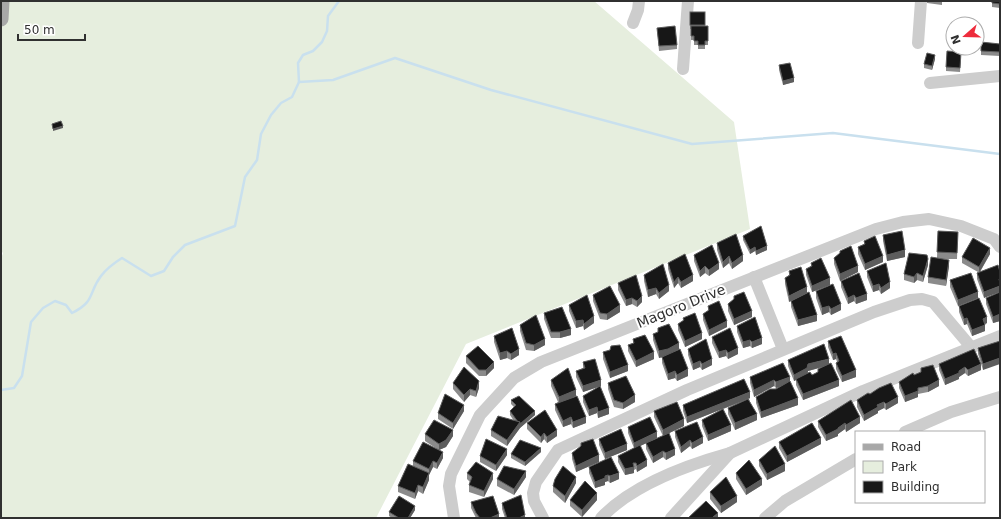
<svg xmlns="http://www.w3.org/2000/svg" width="1001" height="519" font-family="'DejaVu Sans',sans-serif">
<rect width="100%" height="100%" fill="#fff"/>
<!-- green -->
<path fill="#e6eede" d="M1 1H594L734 122 750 229 466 344 376 518H1V259L3 253 1 251Z"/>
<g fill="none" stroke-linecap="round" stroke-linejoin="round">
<!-- stream -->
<g stroke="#c9e0ee" stroke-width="2.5">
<path d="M299 82 333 80 395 58 491 90 692 144 833 133 1000 154"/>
<path d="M1 390 14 388 22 376 31 322 43 308 55 301 66 305 72 313C96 301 88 293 101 276 107 268 114 263 122 258L151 276 164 271 173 257 185 245 235 226 245 177 257 160 261 134 271 115 281 103 292 97 299 82 298 63 303 55 313 51 322 42 327 31 328 16 339 1"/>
</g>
<!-- minor -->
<g stroke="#cdcdcd" stroke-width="12">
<path d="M633 23 638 10 639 1"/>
<path d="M918 43 921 1"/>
<path d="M683 69 688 1"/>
<path d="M930 83 1000 76"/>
<path d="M754 277 783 349"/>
<path d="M905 432 951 412 1000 397"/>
<path d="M454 518 449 486 451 474 480 415 514 378 541 362 876 229 903 222 929 219 961 226 994 239 1000 247"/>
<path d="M543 518 534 501 533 493 536 482 558 450 687 390 874 312 910 300 922 299 933 302 971 347"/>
<path d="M601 518C632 485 687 465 730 453L863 391 1000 336"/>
<path d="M671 518 730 453"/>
<path d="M765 518 785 501 856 459"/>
</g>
<!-- major -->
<path stroke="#a8a8a8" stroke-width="15" d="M1 19 2 1"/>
</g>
<!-- wall -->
<g fill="#8b8b8b" fill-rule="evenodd">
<path d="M927 1H942V5L927 3Z"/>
<path d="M992 1H1000V8L992 7Z"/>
<path d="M690 12H705V26H708V45H705V49H698V45H694V40H691V29H690Z"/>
<path d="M657 28 677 45V49L659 51Z"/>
<path d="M1000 44V56L981 55V51Z"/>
<path d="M961 57 960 72 946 71V67Z"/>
<path d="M935 59 932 70 924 68V64Z"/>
<path d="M779 65 794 82 783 85 779 70Z"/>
<path d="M938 231 958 232 957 259H940L949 266 946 286 928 283V277L937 258Z"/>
<path d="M883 235 905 257 887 261 883 241Z"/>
<path d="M743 236 767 250 756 255 755 251 750 254 743 240Z"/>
<path d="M864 241 883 262 865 270 858 254V247L864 244Z"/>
<path d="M717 243 743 261 732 269 729 263 723 268 717 250Z"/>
<path d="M840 251 858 272 840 281 834 264V258L840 253Z"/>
<path d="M990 254 980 272 998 265 984 298 977 279V273L978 272 962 263V257Z"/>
<path d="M694 255 719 269 709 276 705 273 700 277 694 261Z"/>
<path d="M668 263 693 281 681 288 678 283 674 288 668 269Z"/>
<path d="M811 263 830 285 812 292 806 275V269L811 266Z"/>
<path d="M928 265 923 282 917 280 914 283 904 280V274Z"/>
<path d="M801 267 789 302 785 284V278L789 275V271Z"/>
<path d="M867 271 890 288 881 294 879 290 873 292 867 277Z"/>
<path d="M644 275 669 291 659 299 656 294 648 297 644 281Z"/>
<path d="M950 280 978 298 958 306 950 287Z"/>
<path d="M841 281 867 300 856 304 854 301 848 304 841 287Z"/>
<path d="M618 283 642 302 637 307 632 304 626 306 618 290Z"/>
<path d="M816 291 841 310 831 315 829 312 822 315 816 298Z"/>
<path d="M1000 292V321L993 323 986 304V298Z"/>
<path d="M593 295 620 312 607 320 600 319 593 301Z"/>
<path d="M734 296 752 317 734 325 728 311V304L734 299Z"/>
<path d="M791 301 817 321 798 326 791 307Z"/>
<path d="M569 305 594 323 584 330 583 326 576 328 569 311Z"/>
<path d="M708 306 727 327 709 336 703 320V314L708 311Z"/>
<path d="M959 306 987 323 985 324V331L972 336 967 324 964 325 959 312Z"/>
<path d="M544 313 571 335 560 338H551L544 319Z"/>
<path d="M683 318 702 339 685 347 678 330V324L683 321Z"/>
<path d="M520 325 545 345 534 351 526 350 520 331Z"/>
<path d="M737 326 762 344 752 348 750 346 743 348 737 332Z"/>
<path d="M653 334 679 349 674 352 688 376 677 381 675 378 668 380 662 363V357H663L659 358 653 340Z"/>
<path d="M494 336 519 355 511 360 507 358 500 360 494 342Z"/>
<path d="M712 337 738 354 728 359 726 356 719 358 712 343Z"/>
<path d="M633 339 654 359 636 367 628 351V345L633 343Z"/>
<path d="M828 341 856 377 842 382 836 369V363L837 362 836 359 833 360 828 347Z"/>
<path d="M1000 341 983 370 978 354V348Z"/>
<path d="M688 349 712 365 702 370 700 367 693 370 688 355Z"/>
<path d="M974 349 981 370 968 376 965 373 959 377V379L945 385 939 370V364Z"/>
<path d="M603 352 628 371 610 378 603 359Z"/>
<path d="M466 356 494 368 486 376H479L466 363Z"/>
<path d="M788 360 829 364 839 386 803 400 796 385V380L794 381 788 366ZM823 367 818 372 812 375 808 374V371Z"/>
<path d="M583 362 601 386 583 392 576 377V371L583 368Z"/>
<path d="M914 375 939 386 928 392 918 394V397L905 402 899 388V382Z"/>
<path d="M750 377 790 381 798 405 761 418 756 403V397L779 387 776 388 774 386 754 397 750 383Z"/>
<path d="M551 380 576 396 571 398 586 423 573 428 571 424 563 427 555 410V404L558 402 551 386Z"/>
<path d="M453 383 479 388 476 397 470 395 464 402 453 389Z"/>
<path d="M608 383 635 402 623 409 614 407 608 389Z"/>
<path d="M870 394 898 403 886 410 884 408 878 411V413L864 421 857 407V400Z"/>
<path d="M583 396 609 414 598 418 597 413 589 416 583 402Z"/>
<path d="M750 398 749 399 757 420 735 430 728 414V408L742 402 723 409 731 431 708 441 702 426V420L722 409 687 423 683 411V405Z"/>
<path d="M511 400 535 415 520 428 507 446 491 436V430L514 421 510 415V411L514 407 511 404Z"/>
<path d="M464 411 453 429 438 419V413Z"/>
<path d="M654 411 684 426 663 436 654 417Z"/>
<path d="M818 421 860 423 846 432 845 429 838 434V436L826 441 818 427Z"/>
<path d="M527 423 557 436 547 443 544 439 541 443 527 429Z"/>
<path d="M628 427 657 438 640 446 647 466 637 472 636 469 634 470V473L625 475 618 462V456L634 448 628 433Z"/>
<path d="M675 431 703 443 692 449 690 446 681 453 675 437Z"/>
<path d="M425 434 453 436 446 447 439 450 443 458 437 469 433 467 429 475V480L423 494 418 491 415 499 398 492V486L413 467V461L437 449 425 441Z"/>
<path d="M599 439 627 450 605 459 599 445Z"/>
<path d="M779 442 821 444 787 462 779 448Z"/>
<path d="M646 443 675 455 666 460 663 457 653 463 646 449Z"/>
<path d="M541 452 525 466 511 458V454Z"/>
<path d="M572 453 599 462 576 472 572 459Z"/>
<path d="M507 455 496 471 480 462V456Z"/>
<path d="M759 460 785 471 767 480 759 466Z"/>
<path d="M589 467 619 479 610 483 608 481 605 482V485L595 488 589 473Z"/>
<path d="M467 473 493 479 484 497 469 492V485L470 482 467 479Z"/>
<path d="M736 473 762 485 746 495 736 479Z"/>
<path d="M526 477 514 495 497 486V479Z"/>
<path d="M576 483 565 503 553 492V486Z"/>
<path d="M710 492 737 502 721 513 710 499Z"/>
<path d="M570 500H597L582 517 570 506Z"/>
<path d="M471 502 499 518H476L471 508Z"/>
<path d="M502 503 525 518H505L502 509Z"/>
<path d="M415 510 410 518H392L389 516V512Z"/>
</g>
<!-- shaded-wall -->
<g fill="#5d5d5d">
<path d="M935 55V59L932 70V66Z"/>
<path d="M794 78V82L783 85V81Z"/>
<path d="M63 126V128L53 131V129Z"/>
<path d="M767 246V250L756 255V251Z"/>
<path d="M755 247V251L750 254V250Z"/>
<path d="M990 248V254L979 273V267Z"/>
<path d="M905 250V257L887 261V255Z"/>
<path d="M743 255V261L732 269V263Z"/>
<path d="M729 256V263L723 268V262Z"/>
<path d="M883 256V262L865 270V264Z"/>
<path d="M928 259V265L923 282V276Z"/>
<path d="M949 260V266L946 286V280Z"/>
<path d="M719 263V269L709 276V270Z"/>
<path d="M705 266V273L700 277V271Z"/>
<path d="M858 266V272L840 281V274Z"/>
<path d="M917 273V280L914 283V277Z"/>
<path d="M693 275V281L681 288V282Z"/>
<path d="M678 277V283L674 288V282Z"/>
<path d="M830 278V285L812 292V286Z"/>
<path d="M890 282V288L881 294V288Z"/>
<path d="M879 284V290L873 292V286Z"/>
<path d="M669 285V291L659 299V293Z"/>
<path d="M1000 286V292L984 298V292Z"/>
<path d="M807 287V293L789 302V296Z"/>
<path d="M656 288V294L648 297V290Z"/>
<path d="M978 292V298L958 306V300Z"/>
<path d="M867 294V300L856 304V298Z"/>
<path d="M854 295V301L848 304V298Z"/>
<path d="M642 296V302L637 307V301Z"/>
<path d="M632 298V304L626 306V300Z"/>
<path d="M841 304V310L831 315V309Z"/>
<path d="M620 305V312L607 320V314Z"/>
<path d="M829 306V312L822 315V308Z"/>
<path d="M752 311V317L734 325V319Z"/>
<path d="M1000 314V321L993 323V317Z"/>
<path d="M817 315V321L798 326V320Z"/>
<path d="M594 316V323L584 330V324Z"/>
<path d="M987 317V323L983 325V319Z"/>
<path d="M967 318V324L964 325V319Z"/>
<path d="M583 320V326L576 328V321Z"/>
<path d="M727 321V327L709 336V330Z"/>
<path d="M985 325V331L972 336V330Z"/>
<path d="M571 329V335L560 338V332Z"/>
<path d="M702 333V339L685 347V341Z"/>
<path d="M762 338V344L752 348V342Z"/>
<path d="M545 339V345L534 351V345Z"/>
<path d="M750 340V346L743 348V342Z"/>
<path d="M679 343V349L668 355 659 358V351Z"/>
<path d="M738 348V354L728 359V353Z"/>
<path d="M519 349V355L511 360V354Z"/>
<path d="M726 350V356L719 358V352Z"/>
<path d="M507 351V358L500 360V353Z"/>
<path d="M654 352V359L636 367V361Z"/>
<path d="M836 353V359L833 360V354Z"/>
<path d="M1000 358V364L983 370V364Z"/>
<path d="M712 359V365L702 370V364Z"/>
<path d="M829 359V365L808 371 807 375 794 381V375L808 364Z"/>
<path d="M700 361V367L693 370V364Z"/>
<path d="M494 362V368L486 376V370Z"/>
<path d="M981 364V370L968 376V370Z"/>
<path d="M628 365V371L610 378V372Z"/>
<path d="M965 367V373L959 377V379L945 385V379Z"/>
<path d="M688 369V376L677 381V375Z"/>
<path d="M856 370V377L842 382V376Z"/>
<path d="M675 371V378L668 380V374Z"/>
<path d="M790 377V383L776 388V382Z"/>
<path d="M601 380V386L583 392V386Z"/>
<path d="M774 380V386L754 397V390Z"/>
<path d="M839 380V386L803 400V394Z"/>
<path d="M939 380V386L928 392V386Z"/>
<path d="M479 381V388L476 397V391Z"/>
<path d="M918 388V397L905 402V396Z"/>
<path d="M470 389V395L464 402V395Z"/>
<path d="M576 390V396L559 403V397Z"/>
<path d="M750 392V398L687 423V417Z"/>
<path d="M635 395V402L623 409V403Z"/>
<path d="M898 397V403L886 410V404Z"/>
<path d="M798 398V405L761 418V412Z"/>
<path d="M884 402V408L878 411V413L864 421V415L877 405Z"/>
<path d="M464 405V411L453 429V423Z"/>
<path d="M597 407V413L589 416V410Z"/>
<path d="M609 408V414L598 418V412Z"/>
<path d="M535 411V415L520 428V424Z"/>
<path d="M757 414V420L735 430V423Z"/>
<path d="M571 417V424L563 427V421Z"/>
<path d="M586 417V423L573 428V422Z"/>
<path d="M860 417V423L846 432V425Z"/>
<path d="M684 419V426L663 436V430Z"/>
<path d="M520 422V428L507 446V440Z"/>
<path d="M845 423V429L838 434V436L826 441V435Z"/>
<path d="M731 425V431L708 441V435Z"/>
<path d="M453 430V436L446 447 439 450V444Z"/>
<path d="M557 430V436L547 443V437Z"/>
<path d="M657 432V438L634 449V443Z"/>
<path d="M544 433V439L541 443V437Z"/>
<path d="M703 437V443L692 449V443Z"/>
<path d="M821 438V444L787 462V456Z"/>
<path d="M690 440V446L681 453V447Z"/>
<path d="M627 444V450L605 459V453Z"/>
<path d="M541 448V452L525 466V462Z"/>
<path d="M507 449V455L496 471V465Z"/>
<path d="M675 449V455L666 460V453Z"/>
<path d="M663 451V457L653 463V457Z"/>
<path d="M443 452V458L437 469V463Z"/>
<path d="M599 455V462L576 472V466Z"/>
<path d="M647 460V466L637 472V466Z"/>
<path d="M433 461V467L429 475V480L423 494V487L429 473V469Z"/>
<path d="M785 464V471L767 480V474Z"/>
<path d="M634 467V473L625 475V469Z"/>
<path d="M526 471V477L514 495V489Z"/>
<path d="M493 473V479L484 497V491Z"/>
<path d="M619 473V479L610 483V476Z"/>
<path d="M608 475V481L605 482V476Z"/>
<path d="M576 477V483L565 503V496Z"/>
<path d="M605 478V485L595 488V482Z"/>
<path d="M762 479V485L746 495V489Z"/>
<path d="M418 485V491L415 499V493Z"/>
<path d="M597 493V500L582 517V510Z"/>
<path d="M737 496V502L721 513V506Z"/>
<path d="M415 506V510L410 518H408Z"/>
<path d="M718 513V518H712Z"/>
<path d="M499 514V518H490Z"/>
<path d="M525 515V518H519Z"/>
</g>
<!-- building -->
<g fill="#171717" stroke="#5d5d5d">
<path d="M992 1H1000V4L992 3Z"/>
<rect x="690" y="12" width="15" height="13"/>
<path d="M675 26 677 45 659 46 657 28Z"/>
<path d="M691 26H708V41H705V45H698V41H694V36H691Z"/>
<path d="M981 42 1000 44V52L981 51Z"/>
<path d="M947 51 961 52 960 68 946 67Z"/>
<path d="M927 53 935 55 932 66 924 64Z"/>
<path d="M790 63 794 78 783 81 779 65Z"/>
<path d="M61 121 63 126 53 129 52 124Z"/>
<path d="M761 226 767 246 756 251 755 247 750 250 743 236Z"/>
<path d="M902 231 905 250 887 255 883 235Z"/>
<path d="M938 231 958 232 957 253 937 252Z"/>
<path d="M736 234 743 255 732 263 729 256 723 262 717 243Z"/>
<path d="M875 236 883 256 865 264 858 247 865 244 864 241Z"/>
<path d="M973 238 990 248 979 267 962 257Z"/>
<path d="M712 245 719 263 709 270 705 266 700 271 694 255Z"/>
<path d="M851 246 858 266 840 274 834 258 840 253V251Z"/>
<path d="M909 253 927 255 928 259 923 276 917 273 914 277 904 274Z"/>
<path d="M685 254 693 275 681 282 678 277 674 282 668 263Z"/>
<path d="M931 257 949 260 946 280 928 277Z"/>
<path d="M821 258 830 278 812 286 806 269 812 266 811 263Z"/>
<path d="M886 263 890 282 881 288 879 284 873 286 867 271Z"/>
<path d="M663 264 669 285 659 293 656 288 648 290 644 275Z"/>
<path d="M998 265 1000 272V278L999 279 1000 283V286L984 292 977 273Z"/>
<path d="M801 267 807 287 789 296 785 278 790 275 789 271Z"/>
<path d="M859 273 867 294 856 298 854 295 848 298 841 281Z"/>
<path d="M971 273 978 292 958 300 950 280Z"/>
<path d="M636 275 642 296 637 301 632 298 626 300 618 283Z"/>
<path d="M833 284 841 304 831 309 829 306 822 308 816 291Z"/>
<path d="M610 286 620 305 607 314 600 313 593 295Z"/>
<path d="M744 292 752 311 734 319 728 304 734 299V296Z"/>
<path d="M809 292 817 315 798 320 791 301Z"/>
<path d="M1000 292V314L993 317 986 298Z"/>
<path d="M587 295 594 316 584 324 583 320 576 321 569 305Z"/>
<path d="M979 298 987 317 983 319 985 325 972 330 967 318 964 319 959 306Z"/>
<path d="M719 301 727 321 709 330 703 314 709 310 708 306Z"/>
<path d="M562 307 571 329 560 332H551L544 313Z"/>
<path d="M695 313 702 333 685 341 678 324 684 320 683 318Z"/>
<path d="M536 315 545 339 534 345 526 343 520 325Z"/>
<path d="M755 317 762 338 752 342 750 340 743 342 737 326Z"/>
<path d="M669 324 679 343 668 349 659 351 653 334 658 332V328Z"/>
<path d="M512 328 519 349 511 354 507 351 500 353 494 336Z"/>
<path d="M730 328 738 348 728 353 726 350 719 352 712 337Z"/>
<path d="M645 335 654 352 636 361 628 345 634 343 633 339Z"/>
<path d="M841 336 856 370 842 376 836 363 839 361 836 353 833 354 828 341Z"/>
<path d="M706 339 712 359 702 364 700 361 693 364 688 349Z"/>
<path d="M1000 341V358L983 364 978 348Z"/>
<path d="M824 344 829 359 808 364 807 368 794 375 788 360Z"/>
<path d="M620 345 628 365 610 372 603 352 610 350 611 346Z"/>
<path d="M478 346 494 362 486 370H479L466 356Z"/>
<path d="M680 349 688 369 677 375 675 371 668 374 662 357Z"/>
<path d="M974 349 981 364 968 370 965 367 959 371V373L945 379 939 364Z"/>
<path d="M595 359 601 380 583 386 576 371 585 368 583 362Z"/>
<path d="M783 363 790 377 776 382 774 380 754 390 750 377Z"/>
<path d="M831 363 839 380 803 394 796 379 810 372 812 375 818 372V369Z"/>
<path d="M933 365 939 380 928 386 918 388V391L905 396 899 382 913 373 914 375 921 372V368Z"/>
<path d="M464 367 479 381 476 391 470 389 464 395 453 383Z"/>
<path d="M568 368 576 390 559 397 551 380Z"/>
<path d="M626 376 635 395 623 403 614 400 608 383Z"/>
<path d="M744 379 750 392 687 417 683 405Z"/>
<path d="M790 381 798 398 761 412 756 397 770 389H776Z"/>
<path d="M891 383 898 397 886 404 884 402 877 405 878 407 864 415 857 400 868 393 870 394 879 388Z"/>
<path d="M600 386 609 408 598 412 597 407 589 410 583 396Z"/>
<path d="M445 394 464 405 453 423 438 413Z"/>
<path d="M519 396 535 411 520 424V422H518L510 411 516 405 511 400Z"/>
<path d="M577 396 586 417 573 422 571 417 563 421 555 404Z"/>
<path d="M748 399 757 414 735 423 728 408Z"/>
<path d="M851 400 860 417 846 425 845 423 838 428V429L826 435 818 421Z"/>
<path d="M677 402 684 419 663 430 654 411Z"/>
<path d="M723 409 731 425 708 435 702 420Z"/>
<path d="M545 410 557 430 547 437 544 433 541 437 527 423Z"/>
<path d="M498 416 520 422 507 440 491 430Z"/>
<path d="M650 417 657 432 634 443 628 427Z"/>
<path d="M434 420 453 430 446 440 439 444 425 434Z"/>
<path d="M697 422 703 437 692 443 690 440 681 447 675 431Z"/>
<path d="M812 423 821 438 787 456 779 442Z"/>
<path d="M621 429 627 444 605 453 599 439Z"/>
<path d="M669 433 675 449 666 453 663 451 653 457 646 443Z"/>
<path d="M486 439 507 449 496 465 480 456Z"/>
<path d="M593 439 599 455 576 466 572 453 581 446V443Z"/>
<path d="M520 440 541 448 525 462 511 454Z"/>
<path d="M423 442 443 452 437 463 433 461 429 469 413 461Z"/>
<path d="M640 445 647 460 637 466 636 463H633L634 467 625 469 618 456Z"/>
<path d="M775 446 785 464 767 474 759 460Z"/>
<path d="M611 457 619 473 610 476 608 475 605 476V478L595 482 589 467Z"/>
<path d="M749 460 762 479 746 489 736 473Z"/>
<path d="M476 462 493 473 484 491 469 485 472 477 467 473Z"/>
<path d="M408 464 429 473 423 487 418 485 415 493 398 486Z"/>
<path d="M504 466 526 471 514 489 497 479Z"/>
<path d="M563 466 576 477 565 496 553 486 555 479Z"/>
<path d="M726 477 737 496 721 506 710 492Z"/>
<path d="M585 481 597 493 582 510 570 500Z"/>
<path d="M521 495 525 515 519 518H507L502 503Z"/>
<path d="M399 496 415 506 408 518H399L389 512Z"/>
<path d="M493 496 499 514 490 518H480L476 513 471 502Z"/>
<path d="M706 501 718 513 712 518H688Z"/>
</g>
<g text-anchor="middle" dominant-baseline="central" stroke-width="4" stroke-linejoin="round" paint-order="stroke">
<!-- street labels -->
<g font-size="14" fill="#303030" stroke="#fff">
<text transform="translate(681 306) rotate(-22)">Magoro Drive</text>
</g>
</g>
<!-- border -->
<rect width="1001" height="519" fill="none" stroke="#303030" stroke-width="4"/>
<!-- legend -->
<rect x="855" y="431" width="130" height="72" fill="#ffffff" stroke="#acacac"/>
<rect x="863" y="444" width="20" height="6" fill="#a8a8a8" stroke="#acacac"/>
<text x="891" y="451" font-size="12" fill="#303030">Road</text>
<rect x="863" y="461" width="20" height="12" fill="#e6eede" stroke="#acacac"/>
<text x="891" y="471" font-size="12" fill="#303030">Park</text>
<rect x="863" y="481" width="20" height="12" fill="#171717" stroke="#acacac"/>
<text x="891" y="491" font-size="12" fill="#303030">Building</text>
<!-- north arrow -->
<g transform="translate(965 36) rotate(250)"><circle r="19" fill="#ffffff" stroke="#acacac"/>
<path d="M0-3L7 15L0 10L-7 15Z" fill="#ee2c3c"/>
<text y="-6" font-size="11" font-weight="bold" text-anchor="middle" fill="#303030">N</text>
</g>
<!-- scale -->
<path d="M18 34v6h67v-6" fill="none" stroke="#303030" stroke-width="2"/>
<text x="24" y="34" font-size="12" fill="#303030" stroke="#ffffff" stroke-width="3" paint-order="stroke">50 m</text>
</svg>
